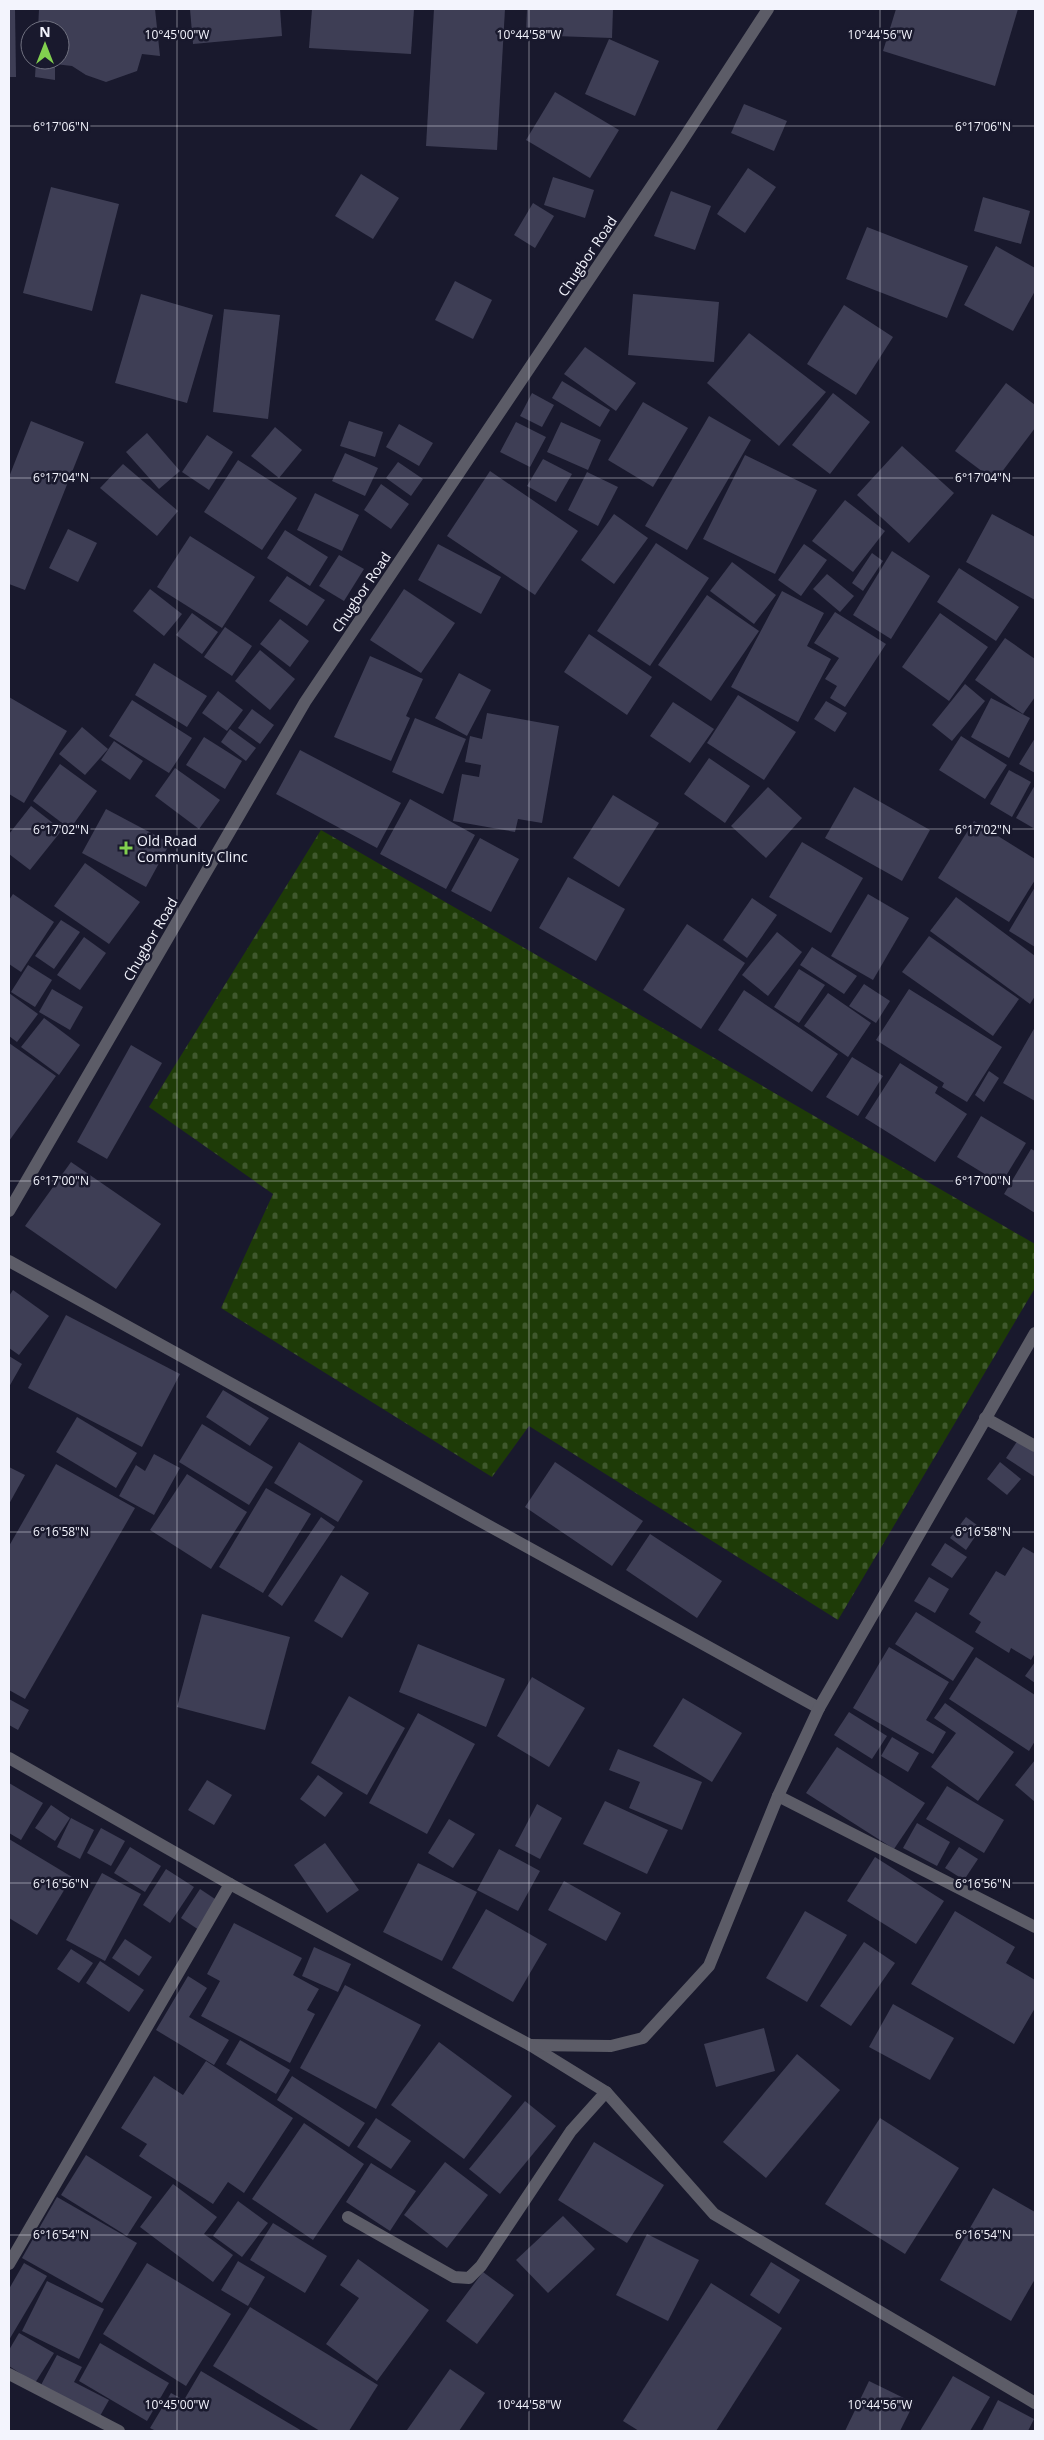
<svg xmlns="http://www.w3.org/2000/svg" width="1044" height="2440" font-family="'Open Sans',sans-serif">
<defs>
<pattern id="cemetery-stones" width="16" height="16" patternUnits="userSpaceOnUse" patternTransform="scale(1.25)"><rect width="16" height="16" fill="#1e3b07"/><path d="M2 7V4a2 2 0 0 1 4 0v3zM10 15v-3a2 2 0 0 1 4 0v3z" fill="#3f582c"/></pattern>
</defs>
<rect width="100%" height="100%" fill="#19192d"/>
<!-- cemetery -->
<path fill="url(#cemetery-stones)" d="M321 830 1035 1244V1288L838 1620 529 1426 492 1477 221 1308 273 1194 149 1107Z"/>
<!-- building -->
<g fill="#3e3e55">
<path d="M9 9H15L16 77H9Z"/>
<path d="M39 9H155L160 56 142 54 137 71 106 82 86 75 72 66 55 64V80L35 77 36 60H60V30H38Z"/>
<path d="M190 9H280L282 36 193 44Z"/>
<path d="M312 9H414L411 54 309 48Z"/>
<path d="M434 9H505L497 150 426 146Z"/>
<path d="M527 9H613L612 38 526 35Z"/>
<path d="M896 9H1018L995 86 883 51Z"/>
<path d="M609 39 659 61 635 116 585 94Z"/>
<path d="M555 92 619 130 590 178 526 140Z"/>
<path d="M744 104 787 121 774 151 731 133Z"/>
<path d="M748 168 776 187 745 233 717 214Z"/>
<path d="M361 174 399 198 373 239 335 216Z"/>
<path d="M553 177 594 190 585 218 544 205Z"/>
<path d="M51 187 119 204 92 311 23 293Z"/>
<path d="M671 191 711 206 695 250 654 236Z"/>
<path d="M983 197 1030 211 1021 244 974 231Z"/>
<path d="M533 203 554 216 535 248 514 235Z"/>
<path d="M867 227 968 266 947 318 846 279Z"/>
<path d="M996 246 1035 268V291L1013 331 964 305Z"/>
<path d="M455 281 492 300 473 339 435 320Z"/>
<path d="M141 294 213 315 187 403 115 383Z"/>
<path d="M633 294 719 302 714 362 628 355Z"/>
<path d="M844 305 893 337 856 395 807 364Z"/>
<path d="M224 309 280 315 268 419 213 412Z"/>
<path d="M749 333 826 392 779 446 707 383Z"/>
<path d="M585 347 636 383 616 411 564 374Z"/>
<path d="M562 381 610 410 600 427 552 398Z"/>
<path d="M1006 383 1035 405V428L995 481 955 451Z"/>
<path d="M532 393 554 405 542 427 520 416Z"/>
<path d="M833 393 870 422 830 474 792 445Z"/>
<path d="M643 402 688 428 653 487 608 460Z"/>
<path d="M709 416 751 440 687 550 645 526Z"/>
<path d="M31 421 84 442 25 590 9 584V477Z"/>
<path d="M349 421 383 432 375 457 340 446Z"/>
<path d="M516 422 546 437 530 467 500 452Z"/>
<path d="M561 422 601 440 588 470 547 452Z"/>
<path d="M399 424 433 443 419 466 386 447Z"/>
<path d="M275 427 302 450 279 478 251 456Z"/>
<path d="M147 433 180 471 159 489 126 452Z"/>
<path d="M207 435 233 452 209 490 182 472Z"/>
<path d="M902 446 954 493 909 543 857 495Z"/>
<path d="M345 453 378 468 365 496 332 481Z"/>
<path d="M745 455 817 490 775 574 703 539Z"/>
<path d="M543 459 572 474 556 502 527 486Z"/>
<path d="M238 460 297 498 262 550 204 512Z"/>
<path d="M398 462 423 479 411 496 386 478Z"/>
<path d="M123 464 178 511 157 536 100 488Z"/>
<path d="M490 471 578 531 535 595 447 536Z"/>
<path d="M587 472 618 487 598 526 568 510Z"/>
<path d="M381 484 409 504 391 529 364 510Z"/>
<path d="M315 493 359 515 342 551 297 530Z"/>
<path d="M845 500 885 531 853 572 812 541Z"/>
<path d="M614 514 648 538 614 584 581 560Z"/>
<path d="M992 514 1035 537V600L966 562Z"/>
<path d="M68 529 97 543 78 582 49 568Z"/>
<path d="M285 530 328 557 310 586 267 558Z"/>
<path d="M190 536 255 577 222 628 157 587Z"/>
<path d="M656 543 709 578 650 666 597 631Z"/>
<path d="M438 544 501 577 481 614 418 580Z"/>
<path d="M804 544 827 560 801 596 778 580Z"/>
<path d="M892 551 930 576 891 639 853 615Z"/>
<path d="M872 553 883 561 863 591 852 583Z"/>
<path d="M339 555 364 569 344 601 319 586Z"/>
<path d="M732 562 776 595 754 624 710 591Z"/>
<path d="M959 568 1019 607 996 641 937 602Z"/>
<path d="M827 574 854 596 840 612 813 589Z"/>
<path d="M287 576 325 600 307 626 269 601Z"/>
<path d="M150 589 182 614 164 636 133 611Z"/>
<path d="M404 589 455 623 421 673 370 640Z"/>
<path d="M782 591 824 613 807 646 831 659 798 722 731 687Z"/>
<path d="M707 595 759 631 711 701 658 665Z"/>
<path d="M835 612 886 644 845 707 830 698 837 686 825 679 839 658 814 643Z"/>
<path d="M192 613 218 632 202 654 176 635Z"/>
<path d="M940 613 988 647 949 701 902 667Z"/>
<path d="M280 619 309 641 290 667 260 644Z"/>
<path d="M225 627 252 646 232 676 204 657Z"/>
<path d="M589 634 652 677 627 715 564 672Z"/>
<path d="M1005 638 1035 659V697L1023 714 975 680Z"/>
<path d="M260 650 295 679 270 710 235 681Z"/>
<path d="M370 656 423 679 406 716 410 718 391 761 334 737Z"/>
<path d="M154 663 207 696 187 727 135 695Z"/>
<path d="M459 673 491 690 467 736 435 718Z"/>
<path d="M965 684 985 701 952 741 932 725Z"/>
<path d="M218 691 243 710 227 731 202 713Z"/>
<path d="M738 695 796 732 764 780 707 743Z"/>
<path d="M9 697 67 731 24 803 9 794Z"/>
<path d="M991 698 1030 718 1009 758 971 737Z"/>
<path d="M132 700 192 738 169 773 109 736Z"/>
<path d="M826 701 847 713 835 732 814 719Z"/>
<path d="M673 702 714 729 690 763 650 736Z"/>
<path d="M252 709 274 725 260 744 238 728Z"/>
<path d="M487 713 559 726 542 823 518 819 515 832 453 821 462 774 479 777 481 765 465 762 470 736 482 739Z"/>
<path d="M415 718 466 739 443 794 392 772Z"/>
<path d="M82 727 108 749 85 775 59 754Z"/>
<path d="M230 729 256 748 246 761 221 742Z"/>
<path d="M961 736 1007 765 985 799 939 770Z"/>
<path d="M204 737 242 761 225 789 186 765Z"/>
<path d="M1035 738V773L1019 764Z"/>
<path d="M114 741 143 761 130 780 101 760Z"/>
<path d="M300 750 401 803 377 848 276 794Z"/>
<path d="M709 758 750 786 725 823 684 794Z"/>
<path d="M60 764 97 791 70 829 33 801Z"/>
<path d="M175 768 220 800 199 829 155 796Z"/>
<path d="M1009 770 1031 782 1012 817 990 804Z"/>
<path d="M1035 785V829L1016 818Z"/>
<path d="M768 787 802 818 766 858 731 826Z"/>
<path d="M854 787 930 830 902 881 825 838Z"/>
<path d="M613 795 659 823 619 887 573 858Z"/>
<path d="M410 799 475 835 446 889 380 854Z"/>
<path d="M31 806 62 830 30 870 9 854V834Z"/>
<path d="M106 809 170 843 146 887 82 853Z"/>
<path d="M974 821 1035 859V880L1009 922 938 878Z"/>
<path d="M480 838 519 859 491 912 451 891Z"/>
<path d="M802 842 863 878 831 933 769 897Z"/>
<path d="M85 863 140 902 109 944 54 906Z"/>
<path d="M568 877 625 909 596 961 539 928Z"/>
<path d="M1035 887V947L1009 931Z"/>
<path d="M13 894 54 922 21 972 9 964V900Z"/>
<path d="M868 894 909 918 873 980 831 956Z"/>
<path d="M956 897 1035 956V996L1030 1004 930 931Z"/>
<path d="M752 898 777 915 747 958 723 940Z"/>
<path d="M61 920 80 932 54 969 35 956Z"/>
<path d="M687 924 745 963 701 1029 643 990Z"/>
<path d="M777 932 802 952 768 996 742 975Z"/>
<path d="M929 936 1019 999 993 1036 902 972Z"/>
<path d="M84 937 106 953 80 990 57 975Z"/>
<path d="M812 947 857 976 844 994 800 965Z"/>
<path d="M28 965 52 980 35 1007 11 992Z"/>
<path d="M799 969 825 985 799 1023 774 1007Z"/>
<path d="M864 984 890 1001 876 1023 849 1006Z"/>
<path d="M52 989 83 1007 70 1030 39 1012Z"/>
<path d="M909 989 1002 1047 967 1102 942 1087 944 1083 876 1040Z"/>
<path d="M744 990 838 1054 812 1092 718 1030Z"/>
<path d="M9 993 38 1014 17 1042 9 1036Z"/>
<path d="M828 993 871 1023 848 1057 804 1026Z"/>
<path d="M44 1018 80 1045 59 1075 21 1047Z"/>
<path d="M1035 1027V1101L1003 1083Z"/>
<path d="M9 1043 56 1076 9 1141Z"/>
<path d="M131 1045 162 1063 107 1159 77 1142Z"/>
<path d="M852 1057 883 1076 858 1116 826 1097Z"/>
<path d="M900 1063 938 1087 935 1093 967 1114 935 1162 865 1118Z"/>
<path d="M989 1071 999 1078 984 1102 975 1095Z"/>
<path d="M981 1116 1026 1143 1001 1184 957 1157Z"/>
<path d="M1031 1149 1035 1151V1213L1004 1194Z"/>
<path d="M71 1162 161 1224 116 1289 25 1226Z"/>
<path d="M13 1290 49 1316 19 1355 9 1348V1296Z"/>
<path d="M66 1315 180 1374 142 1447 28 1388Z"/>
<path d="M9 1356 22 1364 9 1387Z"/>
<path d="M223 1390 269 1418 250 1446 206 1417Z"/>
<path d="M77 1417 137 1453 116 1488 56 1452Z"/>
<path d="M202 1424 273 1467 249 1505 179 1462Z"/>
<path d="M1018 1440 1035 1451V1477L1006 1458Z"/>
<path d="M299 1442 363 1481 338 1522 274 1483Z"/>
<path d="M154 1454 180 1468 154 1515 119 1496 136 1465 145 1471Z"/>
<path d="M555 1462 643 1521 612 1566 525 1507Z"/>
<path d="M1000 1462 1021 1479 1007 1495 987 1479Z"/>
<path d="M56 1464 135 1508 25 1699 9 1690V1546Z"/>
<path d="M9 1467 25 1475 9 1504Z"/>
<path d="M187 1474 247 1512 211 1569 150 1530Z"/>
<path d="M266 1488 311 1514 263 1593 219 1567Z"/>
<path d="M321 1517 335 1527 282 1606 268 1596Z"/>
<path d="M966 1517 981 1528 966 1550 950 1538Z"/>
<path d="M650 1534 722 1581 697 1618 626 1570Z"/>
<path d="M945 1543 967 1557 952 1578 931 1565Z"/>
<path d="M1023 1547 1035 1554V1653L1031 1660 1011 1648 1009 1653 975 1632 981 1622 969 1614 996 1571 1005 1576Z"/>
<path d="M341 1575 369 1593 342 1638 314 1621Z"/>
<path d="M929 1577 949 1589 935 1613 914 1601Z"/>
<path d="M916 1612 974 1648 953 1681 895 1644Z"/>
<path d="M202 1614 290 1637 265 1730 177 1707Z"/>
<path d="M418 1644 505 1679 486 1727 399 1692Z"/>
<path d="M889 1647 949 1682 926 1720 946 1732 933 1754 853 1708Z"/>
<path d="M976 1657 1035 1695V1741L1029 1751 949 1699Z"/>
<path d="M1035 1662V1683L1025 1676Z"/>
<path d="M532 1677 585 1708 549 1767 497 1736Z"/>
<path d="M349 1696 405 1728 367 1795 311 1763Z"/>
<path d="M683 1698 742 1733 712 1782 653 1746Z"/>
<path d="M9 1699 29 1710 18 1730 9 1725Z"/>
<path d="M945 1703 1014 1752 978 1801 931 1767 956 1733 934 1718Z"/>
<path d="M849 1712 887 1736 872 1759 834 1735Z"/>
<path d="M418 1713 475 1744 427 1834 369 1803Z"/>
<path d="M892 1737 919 1753 908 1772 881 1756Z"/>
<path d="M837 1747 925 1803 894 1849 806 1793Z"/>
<path d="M618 1749 702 1782 682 1830 629 1808 640 1782 609 1770Z"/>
<path d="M1035 1760V1802L1015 1785Z"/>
<path d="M318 1775 343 1793 325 1817 300 1799Z"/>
<path d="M207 1780 232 1795 214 1825 188 1810Z"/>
<path d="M9 1783 43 1803 21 1840 9 1833Z"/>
<path d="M947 1786 1004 1820 984 1853 926 1819Z"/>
<path d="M605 1801 668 1830 647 1874 583 1844Z"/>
<path d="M537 1804 562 1818 540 1859 515 1846Z"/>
<path d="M51 1805 70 1818 55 1841 35 1828Z"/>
<path d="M71 1818 94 1830 80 1859 57 1847Z"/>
<path d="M449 1819 475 1834 453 1868 428 1853Z"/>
<path d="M917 1823 950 1842 937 1866 903 1848Z"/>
<path d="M101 1828 125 1841 111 1866 87 1853Z"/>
<path d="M9 1839 72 1877 37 1935 9 1918Z"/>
<path d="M325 1843 359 1890 327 1913 294 1865Z"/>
<path d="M130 1847 161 1866 145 1892 114 1873Z"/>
<path d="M959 1847 978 1859 964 1880 945 1868Z"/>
<path d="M499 1849 540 1871 518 1911 477 1890Z"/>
<path d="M875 1857 944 1901 916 1944 847 1901Z"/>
<path d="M418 1863 477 1892 442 1961 383 1932Z"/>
<path d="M166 1869 194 1887 170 1923 143 1905Z"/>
<path d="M102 1873 141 1894 105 1961 66 1940Z"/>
<path d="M564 1881 621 1913 606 1941 548 1910Z"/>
<path d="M200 1889 218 1901 199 1930 181 1918Z"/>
<path d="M486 1909 547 1944 513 2002 452 1968Z"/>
<path d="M805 1911 847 1935 807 2002 766 1978Z"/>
<path d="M955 1911 1015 1947 1006 1963 1035 1980V2008L1014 2044 911 1984Z"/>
<path d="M234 1923 302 1958 293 1975 319 1989 307 2010 315 2014 290 2063 201 2016 220 1981 207 1974Z"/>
<path d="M125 1939 152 1957 139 1976 112 1958Z"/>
<path d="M864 1942 895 1963 851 2026 820 2006Z"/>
<path d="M314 1947 351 1964 338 1992 302 1976Z"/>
<path d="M71 1949 93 1963 79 1983 57 1969Z"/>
<path d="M100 1961 144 1990 129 2012 86 1983Z"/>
<path d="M188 1976 207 1988 189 2017 229 2040 214 2065 156 2030Z"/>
<path d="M345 1985 421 2025 376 2109 300 2068Z"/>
<path d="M893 2004 954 2038 930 2080 869 2047Z"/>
<path d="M764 2028 775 2071 716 2087 704 2044Z"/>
<path d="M240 2040 290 2070 276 2094 226 2064Z"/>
<path d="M439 2042 512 2096 464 2159 391 2105Z"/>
<path d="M797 2054 840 2090 766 2178 723 2142Z"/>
<path d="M206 2061 293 2118 244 2193 228 2182 213 2204 139 2156 147 2144 121 2128 154 2076 183 2095Z"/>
<path d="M292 2076 365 2123 349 2147 277 2100Z"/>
<path d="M525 2101 556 2126 500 2194 469 2169Z"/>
<path d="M376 2118 411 2141 391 2169 357 2147Z"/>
<path d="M880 2118 959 2168 905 2254 825 2204Z"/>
<path d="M304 2123 364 2164 313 2240 252 2199Z"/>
<path d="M594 2142 664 2185 627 2243 558 2200Z"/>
<path d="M86 2155 152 2197 127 2236 61 2195Z"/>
<path d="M445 2162 488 2195 447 2248 404 2215Z"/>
<path d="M371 2163 416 2191 390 2231 346 2202Z"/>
<path d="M173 2184 217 2217 204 2234 233 2255 213 2282 140 2227Z"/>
<path d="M993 2188 1035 2212V2279L1011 2321 940 2280Z"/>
<path d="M57 2197 137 2243 102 2303 22 2258Z"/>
<path d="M238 2201 268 2223 242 2257 213 2236Z"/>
<path d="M563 2216 595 2249 548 2293 516 2260Z"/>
<path d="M273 2223 327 2256 305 2293 250 2260Z"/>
<path d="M647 2234 699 2260 668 2321 616 2295Z"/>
<path d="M358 2259 429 2310 377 2381 326 2344 359 2298 340 2285Z"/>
<path d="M238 2261 265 2277 248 2306 221 2290Z"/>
<path d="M771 2262 800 2280 779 2314 750 2295Z"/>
<path d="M24 2263 47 2276 9 2340V2289Z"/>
<path d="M147 2263 231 2314 186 2386 103 2334Z"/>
<path d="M483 2272 514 2295 477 2344 446 2321Z"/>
<path d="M47 2281 104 2309 79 2359 22 2331Z"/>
<path d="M711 2283 782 2328 716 2431H639L623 2421Z"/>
<path d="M250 2307 378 2385 349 2431H320L213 2366Z"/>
<path d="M19 2333 54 2353 35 2383 9 2366V2350Z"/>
<path d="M100 2343 169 2383 147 2421 79 2381Z"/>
<path d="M57 2355 82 2367 74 2382 109 2400 100 2416 41 2385Z"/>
<path d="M450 2369 485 2393 459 2431H409L407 2430Z"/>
<path d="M201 2371 302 2431H156L150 2428 171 2393 184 2400Z"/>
<path d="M953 2376 990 2397 970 2431H920Z"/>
<path d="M869 2381 914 2403 900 2431H845Z"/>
<path d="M998 2400 1034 2419 1028 2431H982Z"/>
</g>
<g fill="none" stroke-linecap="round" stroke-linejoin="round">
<!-- minor -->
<g stroke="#5c5c67" stroke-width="12">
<path d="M9 1211 305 702 680 144 768 9"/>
<path d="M9 1261 819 1708"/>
<path d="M985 1418 1035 1446"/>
<path d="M9 1758 230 1884 530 2045 606 2092 714 2214 1035 2403"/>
<path d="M778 1796 1035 1927"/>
<path d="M530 2045 611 2046 643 2038 709 1966 778 1796 819 1708 1035 1333"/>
<path d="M348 2217 454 2277 469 2278 481 2266 571 2131 606 2092"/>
<path d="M9 2264 230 1884"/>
<path d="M9 2374 119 2431"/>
</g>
</g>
<!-- ticks -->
<path fill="none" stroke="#f3f4fd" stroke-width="1" stroke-opacity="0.45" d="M177 9V2431M529 9V2431M880 9V2431M9 126H1035M9 478H1035M9 829H1035M9 1181H1035M9 1532H1035M9 1883H1035M9 2235H1035"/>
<!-- markers -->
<path fill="#82d04f" stroke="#19192d" stroke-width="2" d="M123.5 840.5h5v5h5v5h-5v5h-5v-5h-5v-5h5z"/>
<g text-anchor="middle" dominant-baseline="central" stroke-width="5" stroke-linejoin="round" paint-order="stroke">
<!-- street labels -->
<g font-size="14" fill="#f3f4fd" stroke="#19192d">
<text transform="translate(587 256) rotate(-56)">Chugbor Road</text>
<text transform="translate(361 592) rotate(-56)">Chugbor Road</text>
<text transform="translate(150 939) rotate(-60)">Chugbor Road</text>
</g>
<!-- poi labels -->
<g font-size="14" fill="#f3f4fd" stroke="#19192d" text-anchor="start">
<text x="137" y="840">Old Road<tspan x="137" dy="16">Community Clinc</tspan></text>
</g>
</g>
<g font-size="12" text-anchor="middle" fill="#f3f4fd" stroke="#19192d" stroke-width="5" stroke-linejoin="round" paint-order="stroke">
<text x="177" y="39">10°45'00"W</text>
<text x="529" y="39">10°44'58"W</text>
<text x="880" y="39">10°44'56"W</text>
<text x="61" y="131">6°17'06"N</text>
<text x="983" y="131">6°17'06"N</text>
<text x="61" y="482">6°17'04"N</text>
<text x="983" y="482">6°17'04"N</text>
<text x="61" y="834">6°17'02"N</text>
<text x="983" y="834">6°17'02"N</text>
<text x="61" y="1185">6°17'00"N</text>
<text x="983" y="1185">6°17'00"N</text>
<text x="61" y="1536">6°16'58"N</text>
<text x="983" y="1536">6°16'58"N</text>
<text x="61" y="1888">6°16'56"N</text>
<text x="983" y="1888">6°16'56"N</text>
<text x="61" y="2239">6°16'54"N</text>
<text x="983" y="2239">6°16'54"N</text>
<text x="177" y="2409">10°45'00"W</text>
<text x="529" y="2409">10°44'58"W</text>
<text x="880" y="2409">10°44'56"W</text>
</g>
<!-- border -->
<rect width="1044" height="2440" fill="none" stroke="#f3f4fd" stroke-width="20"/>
<!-- north arrow -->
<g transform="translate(45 45)"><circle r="24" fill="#19192d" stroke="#707180"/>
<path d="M0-4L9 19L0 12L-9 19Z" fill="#82d04f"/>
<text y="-8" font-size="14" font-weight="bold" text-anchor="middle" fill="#f3f4fd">N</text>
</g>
</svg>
